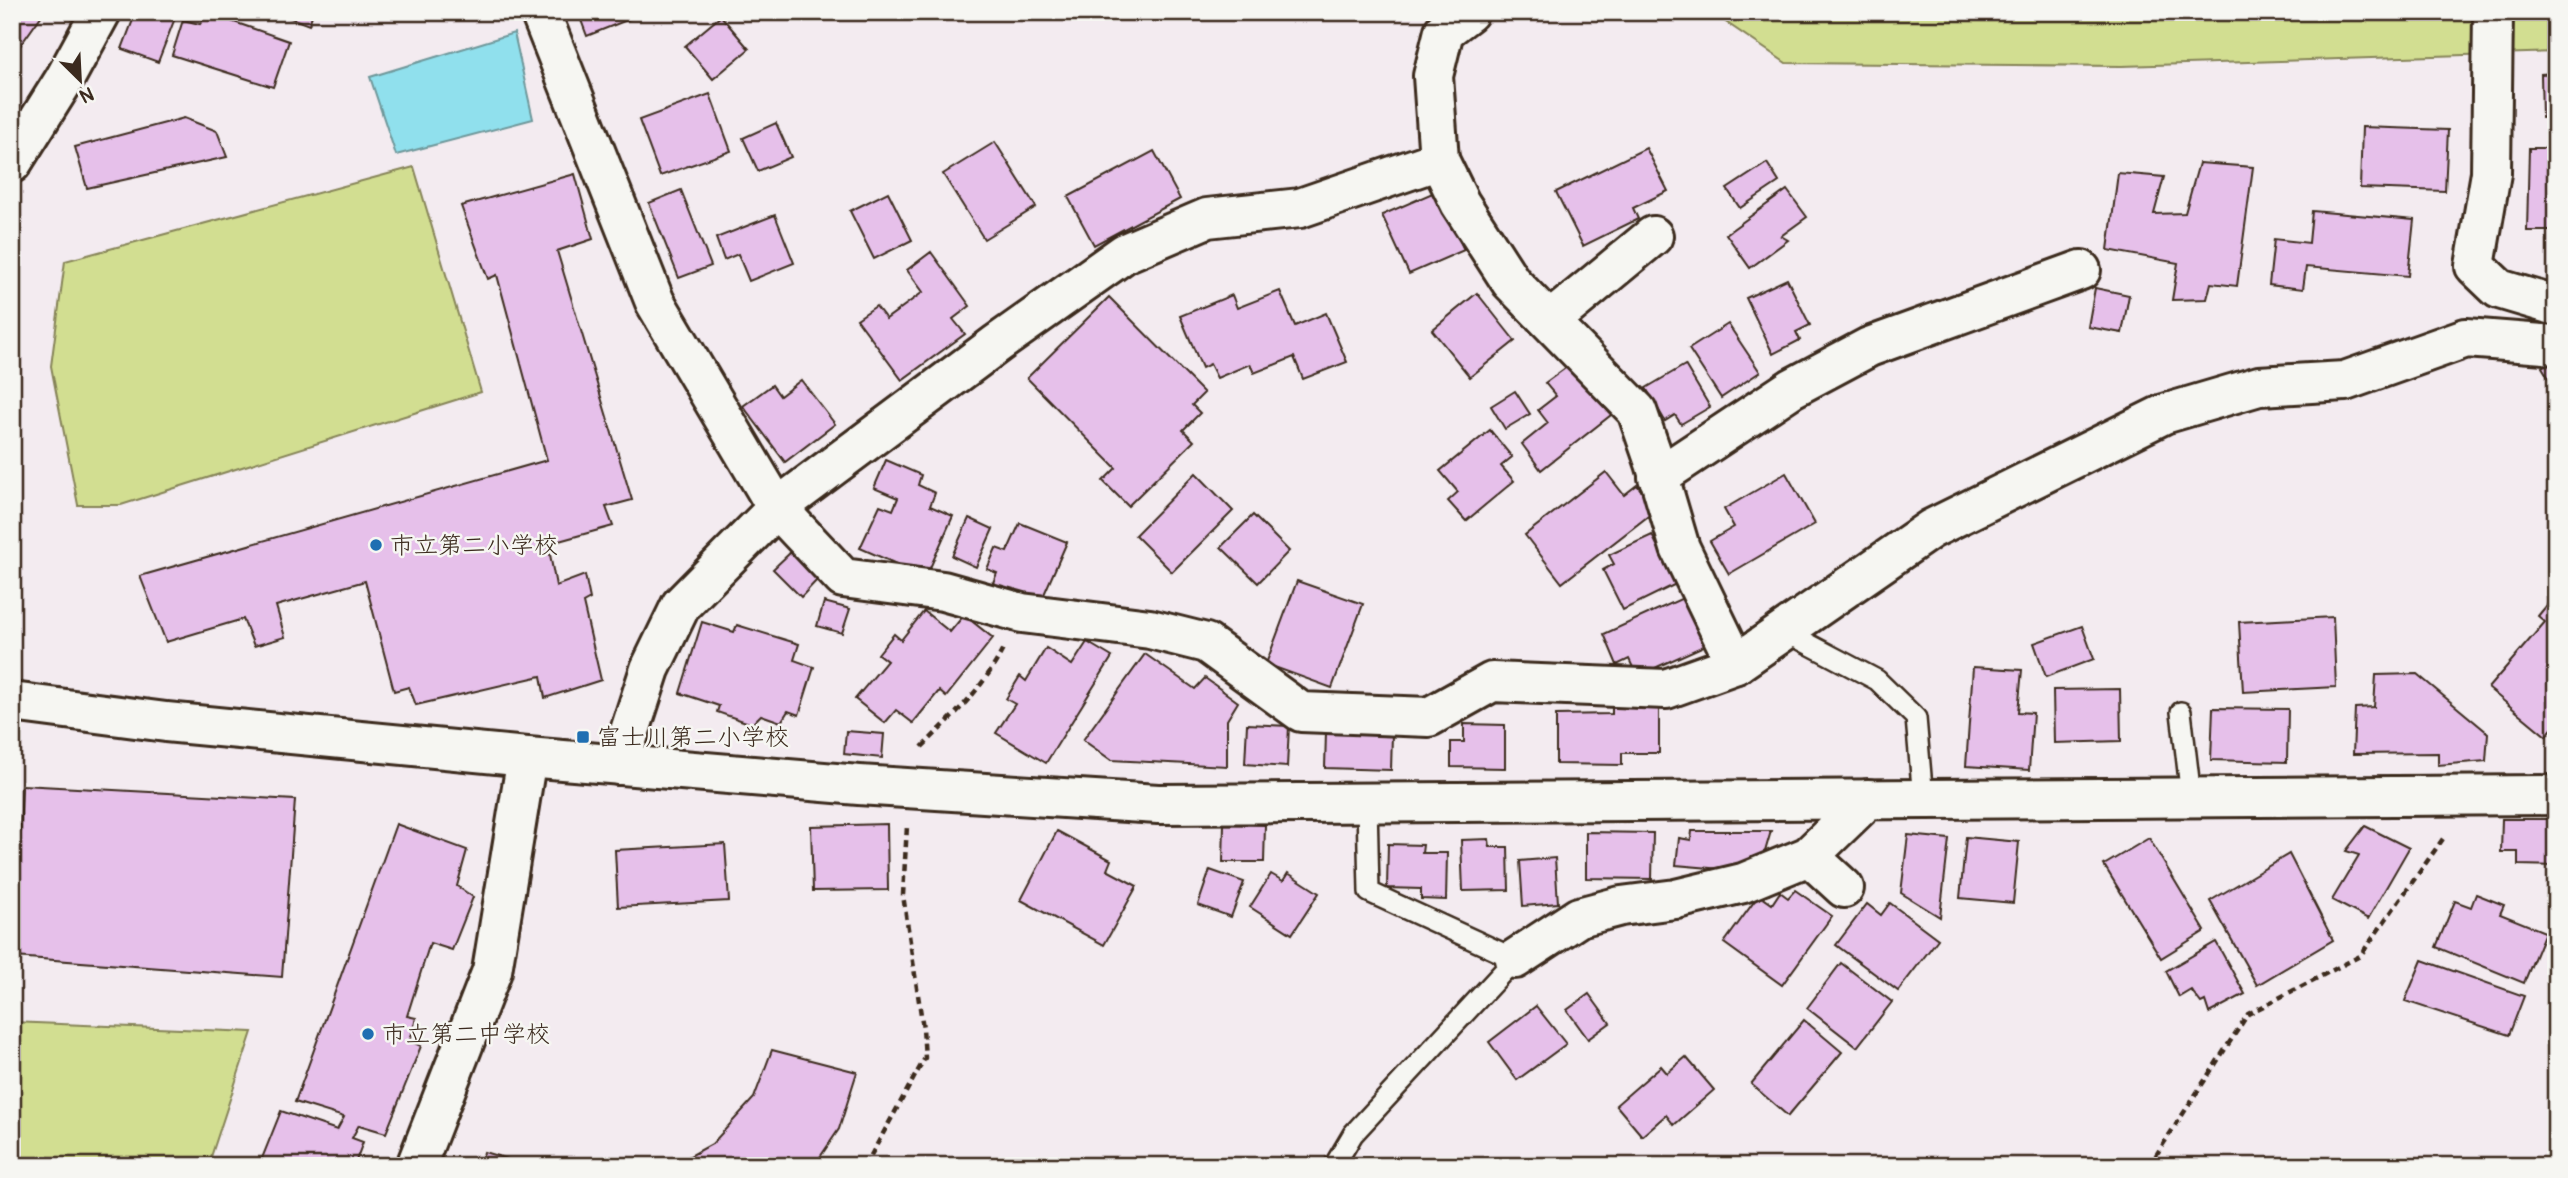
<svg xmlns="http://www.w3.org/2000/svg" width="2568" height="1178" font-family="Pangolin,'Klee One',sans-serif">
<rect width="100%" height="100%" fill="#f3ebf0"/>
<filter id="ink" filterUnits="userSpaceOnUse"><feTurbulence type="fractalNoise" baseFrequency=".0143" numOctaves="2"/><feDisplacementMap in="SourceGraphic" scale="14" xChannelSelector="R" yChannelSelector="G"/><feConvolveMatrix kernelMatrix="1 2 1 2 8 2 1 2 1" color-interpolation-filters="sRGB"/></filter>
<g filter="url(#ink)">
<!-- green -->
<g fill="#d2de91" stroke="#868458" stroke-width="2">
<path d="M1711 12H2556V52L2122 66 1786 63Z"/>
<path d="M414 167 481 392 121 505H78L51 366 65 261Z"/>
<path d="M12 1022 252 1032 208 1166H12Z"/>
</g>
<!-- water -->
<path fill="#90e0ed" stroke="#6e979a" stroke-width="2" d="M514 33 533 119 396 155 370 77Z"/>
<!-- building -->
<g fill="#e6c0ea" stroke="#3b2a1e" stroke-width="2">
<path d="M12 12H44L12 57Z"/>
<path d="M136 12H160L175 18 158 62 122 49Z"/>
<path d="M275 12H313L309 25Z"/>
<path d="M578 12H647L587 36Z"/>
<path d="M208 13 289 41 273 87 172 55 183 20 200 24Z"/>
<path d="M721 16 749 49 713 79 685 46Z"/>
<path d="M2556 73V117L2542 118 2541 74Z"/>
<path d="M710 94 731 151 660 176 639 120Z"/>
<path d="M184 118 217 131 227 157 87 188 75 147Z"/>
<path d="M776 123 791 157 758 171 743 138Z"/>
<path d="M2362 127 2448 130 2445 191 2360 188Z"/>
<path d="M2546 128H2556V231H2527L2529 148H2546Z"/>
<path d="M995 142 1036 207 984 239 943 174Z"/>
<path d="M1646 148 1668 191 1633 208 1638 219 1583 246 1556 192Z"/>
<path d="M1154 151 1180 199 1094 245 1068 197Z"/>
<path d="M1767 163 1779 182 1740 208 1727 189Z"/>
<path d="M2199 163 2253 167 2237 286 2211 283 2207 299 2172 300 2178 263 2108 250 2118 173 2164 177 2154 214 2185 213Z"/>
<path d="M575 174 593 239 557 251 632 500 606 507 613 526 548 544 556 586 585 575 590 599 583 603 601 680 545 698 541 676 416 705 409 687 394 691 365 581 276 606 285 637 254 646 243 619 166 642 140 576 547 460 497 275 488 279 461 206Z"/>
<path d="M681 190 711 266 679 278 649 203Z"/>
<path d="M1787 190 1807 217 1781 236 1788 240 1750 268 1726 234Z"/>
<path d="M1437 191 1464 250 1409 274 1382 215Z"/>
<path d="M888 192 912 240 874 259 850 211Z"/>
<path d="M2312 211 2414 220 2408 276 2306 267 2303 289 2269 285 2274 239 2309 243Z"/>
<path d="M775 215 794 263 749 281 738 254 724 260 716 238Z"/>
<path d="M931 252 970 306 953 319 965 334 902 380 857 319 876 306 886 319 923 292 907 270Z"/>
<path d="M1787 279 1810 325 1796 332 1800 340 1773 354 1746 298Z"/>
<path d="M2095 288 2129 295 2122 333 2088 327Z"/>
<path d="M1280 291 1295 326 1326 313 1347 362 1303 379 1294 357 1254 373 1250 364 1217 378 1210 364 1202 368 1180 316 1232 295 1237 308Z"/>
<path d="M1477 293 1515 341 1470 377 1432 330Z"/>
<path d="M1109 297 1204 393 1192 405 1200 413 1183 430 1194 441 1128 506 1103 481 1116 468 1027 378Z"/>
<path d="M1728 324 1760 372 1721 398 1689 349Z"/>
<path d="M2556 358V390L2542 367Z"/>
<path d="M1571 364 1611 415 1541 470 1522 444 1548 423 1538 410 1556 396 1545 383Z"/>
<path d="M1685 365 1710 407 1681 424 1675 415 1665 421 1646 388Z"/>
<path d="M801 380 835 424 785 462 743 406 772 385 780 396Z"/>
<path d="M1515 391 1530 414 1505 429 1491 406Z"/>
<path d="M1490 430 1512 457 1501 466 1514 481 1466 521 1448 501 1458 492 1440 471Z"/>
<path d="M886 460 921 475 918 485 935 493 930 506 953 516 926 577 860 548 880 505 893 510 898 498 874 488Z"/>
<path d="M1606 472 1624 495 1637 485 1656 510 1562 583 1525 535Z"/>
<path d="M1196 473 1233 511 1172 572 1135 535Z"/>
<path d="M1786 473 1815 524 1729 574 1710 541 1734 527 1724 509Z"/>
<path d="M1253 515 1289 551 1258 583 1221 547Z"/>
<path d="M969 518 993 529 976 567 952 556Z"/>
<path d="M1020 523 1067 542 1039 606 992 585 997 573 987 569 996 548 1007 552Z"/>
<path d="M1652 535 1676 584 1623 610 1603 570 1614 564 1609 555Z"/>
<path d="M791 552 818 579 801 597 773 569Z"/>
<path d="M1297 581 1363 604 1332 688 1266 664Z"/>
<path d="M2556 594V724L2546 736 2488 688 2545 622 2538 616Z"/>
<path d="M1685 597 1706 645 1637 676 1629 659 1617 665 1604 634Z"/>
<path d="M824 602 850 609 842 633 817 626Z"/>
<path d="M924 611 950 632 964 615 993 638 946 697 939 691 913 723 896 710 885 723 855 699 887 661 878 654 894 634 901 640Z"/>
<path d="M2333 617 2336 687 2243 692 2239 622Z"/>
<path d="M702 622 734 632 737 625 799 644 794 660 814 667 799 715 788 711 781 722 761 715 752 724 717 712 719 706 680 693Z"/>
<path d="M2082 626 2094 659 2046 677 2034 643Z"/>
<path d="M1087 642 1112 657 1046 763 996 733 1015 704 1006 699 1020 676 1026 681 1046 648 1072 665Z"/>
<path d="M1145 654 1195 689 1205 678 1238 702 1227 720V766L1111 760 1083 740Z"/>
<path d="M1973 667 2022 670 2018 712 2033 713 2029 770 1966 766Z"/>
<path d="M2417 674 2488 733 2486 761 2438 765V753L2353 754 2355 708 2374 707 2376 675Z"/>
<path d="M2120 689 2121 741 2054 743 2053 690Z"/>
<path d="M1659 703V753H1622V765L1556 764V715L1612 714V704Z"/>
<path d="M2213 708 2288 709 2287 762 2211 760Z"/>
<path d="M1247 724 1289 726 1287 767 1245 764Z"/>
<path d="M1464 724 1505 725V768L1451 767V742H1464Z"/>
<path d="M846 731 884 734 882 758 844 754Z"/>
<path d="M1326 732 1392 734 1391 770 1325 768Z"/>
<path d="M22 785 295 800 282 977 15 957Z"/>
<path d="M2502 819H2556V866L2518 865V852H2501Z"/>
<path d="M396 824 467 850 457 886 473 897 452 950 430 943 407 1016 416 1018 410 1041 421 1046 386 1133 359 1125 352 1138 363 1142 354 1166H259L281 1111 337 1130 344 1117 295 1102Z"/>
<path d="M887 824 888 890 813 891 811 826Z"/>
<path d="M1224 824 1265 825 1264 862H1223Z"/>
<path d="M2365 826 2409 848 2368 919 2332 900 2359 855 2346 851Z"/>
<path d="M1057 831 1111 860 1107 870 1137 886 1104 945 1021 900Z"/>
<path d="M1692 831H1771L1764 855 1722 869 1676 865 1679 838 1691 840Z"/>
<path d="M1586 832 1653 833 1652 879 1586 878Z"/>
<path d="M1908 835 1949 839 1940 917 1901 893Z"/>
<path d="M1966 837 2019 842 2013 903 1960 898Z"/>
<path d="M2149 838 2205 931 2161 958 2104 865Z"/>
<path d="M1489 839 1490 847H1508L1509 890 1463 891 1461 840Z"/>
<path d="M725 844 729 901 618 907 615 850Z"/>
<path d="M1388 844 1423 845 1422 853H1447L1446 900 1421 899V889L1387 888Z"/>
<path d="M2289 854 2333 940 2257 985 2210 901Z"/>
<path d="M1555 858 1558 903 1523 906 1520 861Z"/>
<path d="M1210 870 1244 882 1231 917 1198 905Z"/>
<path d="M1288 873 1319 893 1292 934 1250 907 1271 874 1283 881Z"/>
<path d="M1795 890 1832 916 1782 985 1724 943 1759 895 1772 904 1780 892 1788 898Z"/>
<path d="M2476 894 2504 905 2500 914 2545 932 2524 983 2436 947 2455 901 2471 907Z"/>
<path d="M1890 903 1938 939 1898 991 1836 945 1867 904 1881 915Z"/>
<path d="M2556 925V952L2548 950Z"/>
<path d="M2216 942 2245 994 2209 1013 2205 1001 2201 1003 2191 990 2179 997 2166 971Z"/>
<path d="M2422 960 2524 996 2509 1035 2405 1001Z"/>
<path d="M1841 963 1892 1002 1857 1047 1807 1008Z"/>
<path d="M1589 994 1610 1023 1588 1039 1567 1010Z"/>
<path d="M1536 1006 1566 1044 1517 1080 1489 1042Z"/>
<path d="M1804 1020 1842 1052 1788 1116 1751 1084Z"/>
<path d="M772 1050 857 1072 839 1129 814 1166H672L712 1144 754 1098Z"/>
<path d="M1686 1057 1714 1090 1674 1125 1666 1115 1642 1136 1616 1105 1661 1066 1667 1073Z"/>
<path d="M484 1152 531 1166H480Z"/>
</g>
<g fill="none" stroke-linecap="round" stroke-linejoin="round">
<defs>
<g id="service">
<path d="M1784 631 1877 680 1916 718 1923 799"/>
<path d="M2181 712 2191 797"/>
<path d="M1334 1166 1353 1134 1515 959 1369 892 1367 803"/>
</g>
<g id="minor">
<path d="M540 12 655 302 777 508 843 578 943 591 1022 613 1150 629 1206 643 1301 712 1429 717 1492 682 1666 689 1736 664 1931 529 2164 414 2259 386 2345 381 2466 338 2556 345"/>
<path d="M2493 12 2491 173 2475 266 2499 289 2556 306"/>
<path d="M1439 160 1460 203 1511 282 1637 411 1655 463 1680 548 1736 664"/>
<path d="M12 163 64 80 101 12"/>
<path d="M1550 321 1653 236"/>
<path d="M1658 477 1792 388 1869 347 2081 270"/>
<path d="M619 765 650 669 681 605 777 508 998 343 1125 253 1207 218 1300 208 1439 160 1433 76 1444 31 1469 12"/>
<path d="M1809 856 1844 888"/>
<path d="M1515 959 1579 917 1621 906 1676 899 1743 883 1809 856 1868 799"/>
<path d="M416 1166 492 971 527 757"/>
</g>
<path id="tertiary" d="M12 702 166 722 527 757 859 785 1158 804 2556 795"/>
</defs>
<!-- service casing -->
<use href="#service" stroke="#3b2a1e" stroke-width="24"/>
<!-- minor casing -->
<use href="#minor" stroke="#3b2a1e" stroke-width="44"/>
<!-- tertiary casing -->
<use href="#tertiary" stroke="#3b2a1e" stroke-width="44"/>
<!-- path -->
<g stroke="#3b2a1e" stroke-width="4.5" stroke-dasharray="7 5" stroke-linecap="butt">
<path d="M922 747C952 717 984 688 1003 649"/>
<path d="M865 1166 925 1058 923 1028 903 895 907 826"/>
<path d="M2149 1166 2248 1014 2360 956 2445 836"/>
</g>
<!-- service -->
<use href="#service" stroke="#f6f6f2" stroke-width="19"/>
<!-- minor -->
<use href="#minor" stroke="#f6f6f2" stroke-width="38"/>
<!-- tertiary -->
<use href="#tertiary" stroke="#f6f6f2" stroke-width="38"/>
</g>
</g>
<!-- markers -->
<g fill="#1f6fb2" stroke="#f6f6f2" stroke-width="2.5">
<circle cx="376" cy="545" r="7"/>
<rect x="576" y="730" width="14" height="14" rx="3.5"/>
<circle cx="368" cy="1034" r="7"/>
</g>
<g text-anchor="middle" dominant-baseline="central" stroke-width="5" stroke-linejoin="round" paint-order="stroke">
<!-- poi labels -->
<g font-size="24" fill="#3b2a1e" stroke="#f6f6f2" text-anchor="start">
<text x="390" y="545">市立第二小学校</text>
<text x="597" y="737">富士川第二小学校</text>
<text x="382" y="1034">市立第二中学校</text>
</g>
</g>
<!-- margin -->
<rect width="2568" height="1178" fill="none" stroke="#f6f6f2" stroke-width="42"/>
<rect x="21" y="21" width="2526" height="1136" fill="none" stroke="#3b2a1e" stroke-width="2.5" filter="url(#ink)"/>
<!-- north arrow -->
<g transform="translate(80 80) rotate(156)" stroke="#f6f6f2" stroke-width="5" paint-order="stroke">
<path d="M0-5L12 26L0 18L-12 26Z" fill="#3b2a1e"/>
<text y="-10" font-size="19" font-weight="bold" text-anchor="middle" fill="#3b2a1e">N</text>
</g>
</svg>
